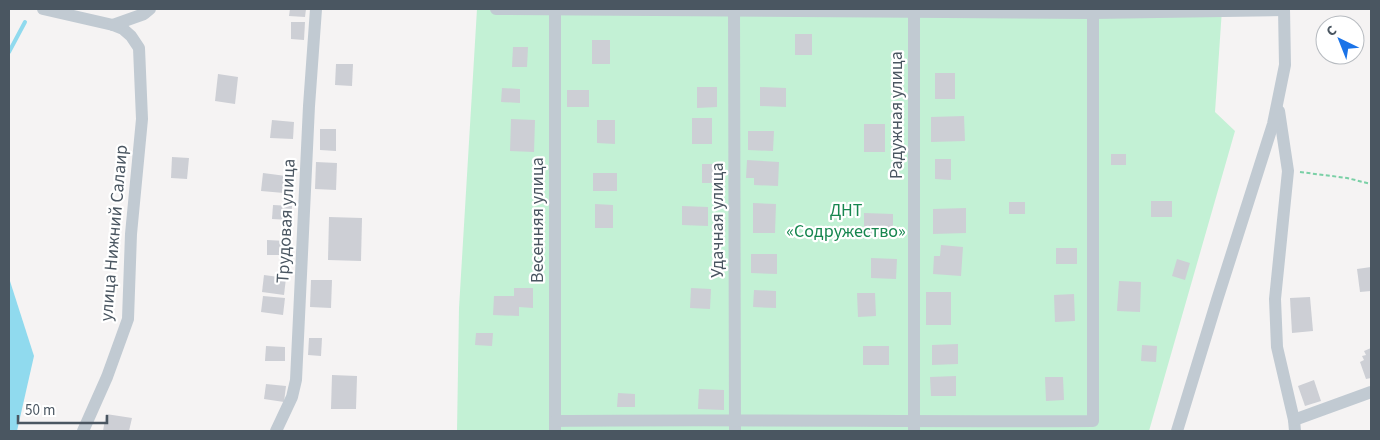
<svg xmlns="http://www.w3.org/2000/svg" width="1380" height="440" font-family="'Source Sans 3',sans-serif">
<rect width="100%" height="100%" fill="#f5f3f3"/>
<!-- green -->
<path fill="#c3f1d5" d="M477 9H1222L1215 112 1235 131 1149 431H457L459 308Z"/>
<!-- water -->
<path fill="#90daee" d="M9 278 34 356 17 431H9Z"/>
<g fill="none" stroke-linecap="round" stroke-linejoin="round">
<!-- stream -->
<path stroke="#90daee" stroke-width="4" d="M9 52 25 22"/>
</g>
<!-- building -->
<g fill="#cdcfd5">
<path d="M290 9H306L305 17 289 16Z"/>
<path d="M291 22H305L304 40 291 39Z"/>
<rect x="795" y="34" width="17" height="21"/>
<rect x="592" y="40" width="18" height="24"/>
<path d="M513 47H528L527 67H512Z"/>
<path d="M336 64H353L352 86 335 85Z"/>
<rect x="935" y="73" width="20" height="26"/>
<path d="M218 74 238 77 235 104 215 101Z"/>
<path d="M697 87H717V107L697 108Z"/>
<path d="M760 87 786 88V107L760 106Z"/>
<path d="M502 88 520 89V103L501 102Z"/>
<rect x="567" y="90" width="22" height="17"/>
<path d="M964 116 965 141 931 142V117Z"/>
<rect x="692" y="118" width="20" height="26"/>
<path d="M511 119 535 120 534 152 510 151Z"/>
<path d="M272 120 294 122 293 139 270 138Z"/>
<path d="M597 120H615V144L597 143Z"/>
<rect x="864" y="124" width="21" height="28"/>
<path d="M320 129H336V151L320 150Z"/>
<path d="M748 131H774L773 151 748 150Z"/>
<rect x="1111" y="154" width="15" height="11"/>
<path d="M172 157 189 158 187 179 171 178Z"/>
<path d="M935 159H951V180L935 179Z"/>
<path d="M747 160 779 162 778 186 754 185V178H746Z"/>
<path d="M316 162 337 163 336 190 315 189Z"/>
<rect x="702" y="164" width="15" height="19"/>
<path d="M263 173 286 176 284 193 261 191Z"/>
<rect x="593" y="173" width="24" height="18"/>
<rect x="1151" y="201" width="21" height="16"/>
<rect x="1009" y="202" width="16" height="12"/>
<path d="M753 203 776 204 775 233H753Z"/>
<path d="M595 204 613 205V228H595Z"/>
<path d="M273 205 292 206 291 220 272 219Z"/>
<path d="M682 206 708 207V226L682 225Z"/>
<path d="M966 208V233L933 234V209Z"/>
<path d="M864 213 893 214V236L864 235Z"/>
<path d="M329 217 362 218 361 261 328 260Z"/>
<path d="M267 240 286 241V255H267Z"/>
<path d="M941 245 963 247 961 276 933 274 934 256H940Z"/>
<rect x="1056" y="248" width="21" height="16"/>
<path d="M751 254H777V274L751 273Z"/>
<path d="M871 258 897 259 896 279 871 278Z"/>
<path d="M1177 259 1190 263 1185 280 1172 276Z"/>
<path d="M1371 267V291L1360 292 1357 269Z"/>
<path d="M264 275 286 278 284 295 262 292Z"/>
<path d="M311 280H332L331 308 310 307Z"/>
<path d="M1119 281 1141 282 1140 312 1117 311Z"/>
<path d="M514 288H533V308L519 307V316L493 315 494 296H514Z"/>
<path d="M691 288 711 289 710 309 690 308Z"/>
<path d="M754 290 776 291V308L753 307Z"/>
<rect x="926" y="292" width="25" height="33"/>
<path d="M857 293H875L876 316 858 317Z"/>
<path d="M1074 294 1075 321 1055 322 1054 295Z"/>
<path d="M263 296 285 298 283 315 261 312Z"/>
<path d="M1310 297 1313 331 1292 333 1290 298Z"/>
<path d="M476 333H493L492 346 475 345Z"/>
<path d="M309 338H322L321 356 308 355Z"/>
<path d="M958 344V364L932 365V345Z"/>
<path d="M1142 345 1157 346 1156 362 1141 361Z"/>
<path d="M266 346 285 347V361H265Z"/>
<rect x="863" y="346" width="26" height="19"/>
<path d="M1371 348V378L1366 379 1360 362 1364 360 1362 356 1366 355 1364 351Z"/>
<path d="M332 375 357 376 356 409H331Z"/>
<path d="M956 376V396H931L930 377Z"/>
<path d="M1045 377H1063L1064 400 1046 401Z"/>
<path d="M1314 380 1321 401 1305 406 1298 386Z"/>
<path d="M266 384 286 386 284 402 264 399Z"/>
<path d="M699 389 724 390V410L698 409Z"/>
<path d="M618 393 635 394V407H617Z"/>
<path d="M106 414 132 418 129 431H103Z"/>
</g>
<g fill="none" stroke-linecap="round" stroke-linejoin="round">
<!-- path -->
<path stroke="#7ad0a6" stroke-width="2" stroke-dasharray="4 2.5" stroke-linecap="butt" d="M1300 172 1347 178 1371 184"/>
<!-- minor -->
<g stroke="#c1cad2" stroke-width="12">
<path d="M43 9 113 25 123 29 131 36 139 48 142 119 131 234 128 319 107 377 83 431"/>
<path d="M496 9 1093 13 1284 10"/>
<path d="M555 9V431"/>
<path d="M734 9 735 431"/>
<path d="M113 25 144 14 150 9"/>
<path d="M1279 111 1288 171 1275 299 1277 347 1294 420 1295 431"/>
<path d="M1294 420 1371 392"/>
<path d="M555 421C734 419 914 422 1093 421V9"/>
<path d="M276 431 292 397 296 380 309 106 316 9"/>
<path d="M914 431V9"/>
<path d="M1177 431 1217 300 1273 124 1285 65 1284 9"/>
</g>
</g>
<g text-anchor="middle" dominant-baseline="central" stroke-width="4.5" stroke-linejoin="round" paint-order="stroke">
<!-- street labels -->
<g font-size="18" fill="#4a5661" stroke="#fff">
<text transform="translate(896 115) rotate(-90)">Радужная улица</text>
<text transform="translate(537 220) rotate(-90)">Весенняя улица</text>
<text transform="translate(717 220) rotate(-90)">Удачная улица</text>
<text transform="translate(286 221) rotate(-87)">Трудовая улица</text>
<text transform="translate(114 233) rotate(-85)">улица Нижний Салаир</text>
</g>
<!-- park labels -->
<g font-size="18" fill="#17864f" stroke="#fff">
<text x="846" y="210">ДНТ<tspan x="846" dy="21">«Содружество»</tspan></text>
</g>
</g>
<!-- border -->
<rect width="1380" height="440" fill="none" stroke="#4a5661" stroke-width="20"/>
<!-- north arrow -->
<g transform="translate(1340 40) rotate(317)"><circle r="24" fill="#ffffff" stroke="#b7bbc0"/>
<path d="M0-4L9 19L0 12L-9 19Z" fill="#1a73e8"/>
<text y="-8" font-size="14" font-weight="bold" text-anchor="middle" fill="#4a5661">С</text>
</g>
<!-- scale -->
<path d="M18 415v8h89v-8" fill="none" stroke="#4a5661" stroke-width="2.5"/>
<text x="25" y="415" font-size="15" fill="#4a5661" stroke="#ffffff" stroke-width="4" paint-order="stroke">50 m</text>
</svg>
